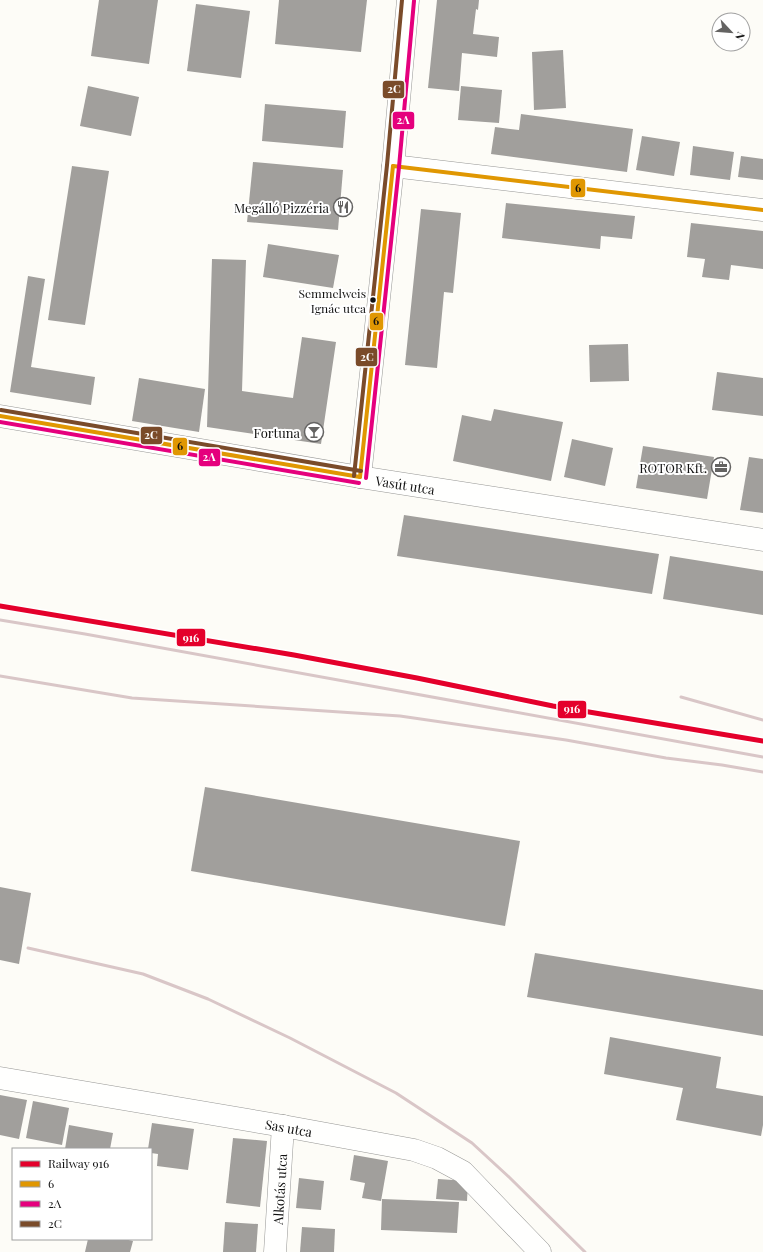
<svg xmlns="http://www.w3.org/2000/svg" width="763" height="1252" font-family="'Playfair Display',serif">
<rect width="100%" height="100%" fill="#fdfcf7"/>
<!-- building -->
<g fill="#a19f9c">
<path d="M99 0H158L149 64 91 56Z"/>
<path d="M279 0H367L361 52 275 44Z"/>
<path d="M437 0H479L478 10 476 9 473 34 499 37 497 57 462 53 459 91 428 88Z"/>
<path d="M196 4 250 11 241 78 187 71Z"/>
<path d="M563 50 566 108 534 110 532 52Z"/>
<path d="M88 86 139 97 131 136 80 126Z"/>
<path d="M461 86 502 90 499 123 458 120Z"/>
<path d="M265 104 346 111 343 148 262 141Z"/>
<path d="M521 114 633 129 627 172 491 154 495 127 519 130Z"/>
<path d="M642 136 680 142 674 176 636 170Z"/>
<path d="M693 146 734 152 730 180 690 175Z"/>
<path d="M741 156 763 159V180L738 177Z"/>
<path d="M253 162 343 170 338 230 247 222Z"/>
<path d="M72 166 109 171 85 325 48 320Z"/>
<path d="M506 203 635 216 632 239 601 236 600 249 502 238Z"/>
<path d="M421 209 461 213 453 293 444 292 437 368 405 365Z"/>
<path d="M691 223 763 231V269L731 265 729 280 702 277 705 259 687 257Z"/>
<path d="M268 244 339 255 333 288 263 277Z"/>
<path d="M212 259 246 260 242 391 293 398 302 337 336 342 321 444 207 427Z"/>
<path d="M28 276 45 279 31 367 95 377 91 405 10 392Z"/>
<path d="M628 344 629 381 590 382 589 345Z"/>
<path d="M717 372 763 378V416L712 410Z"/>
<path d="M139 378 205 389 199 432 132 421Z"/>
<path d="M494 409 563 422 551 481 453 461 462 415 491 421Z"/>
<path d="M572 439 613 448 605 486 564 477Z"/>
<path d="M643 446 714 457 707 499 636 488Z"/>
<path d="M749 457 763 459V513L740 510Z"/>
<path d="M404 515 659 554 652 594 397 556Z"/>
<path d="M670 556 763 571V615L663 599Z"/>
<path d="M205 787 520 841 505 926 191 871Z"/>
<path d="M0 887 31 893 19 964 0 960Z"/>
<path d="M535 953 763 990V1036L527 997Z"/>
<path d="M610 1037 721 1057 716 1088 763 1096V1125L761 1136 676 1120 683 1088 604 1074Z"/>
<path d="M0 1095 27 1100 19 1139 0 1135Z"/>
<path d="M33 1101 69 1108 62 1145 26 1138Z"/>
<path d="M152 1123 194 1129 188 1170 157 1166 158 1154 151 1153V1149H148Z"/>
<path d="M69 1125 113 1133 110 1149H65Z"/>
<path d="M233 1138 267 1141 260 1207 226 1203Z"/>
<path d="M354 1155 388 1161 381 1201 362 1198 365 1183 350 1180Z"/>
<path d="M299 1178 324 1181 321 1210 296 1208Z"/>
<path d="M438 1179 468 1181 467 1201 436 1199Z"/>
<path d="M382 1199 459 1202 457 1233 381 1230Z"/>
<path d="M225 1222 258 1224 256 1252H223Z"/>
<path d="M302 1227 335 1229 334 1252H300Z"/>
<path d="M88 1239H124L133 1241 130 1252H85Z"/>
</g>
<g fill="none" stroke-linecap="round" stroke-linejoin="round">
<defs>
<g id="minor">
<path d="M393 166 763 210"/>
<path id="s1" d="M0 416 360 477 763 540"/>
<path d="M360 477 393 166 408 0"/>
<path id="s2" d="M0 1078 283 1126 414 1150 437 1158 463 1172 540 1252"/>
<path id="s3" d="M275 1252 283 1126"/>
</g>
</defs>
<!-- minor casing -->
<use href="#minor" stroke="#979795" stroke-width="23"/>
<!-- minor -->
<use href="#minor" stroke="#fffffe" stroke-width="22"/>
<!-- rail -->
<g stroke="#d9c6c7" stroke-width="3">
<path d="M0 620 85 634 763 757"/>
<path d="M0 676 132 698 400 716 566 740 666 758 722 765 763 772"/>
<path d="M681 697 763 720"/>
<path d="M28 948 143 974 208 999 290 1038 396 1093 472 1143 510 1178 585 1252"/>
</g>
<defs>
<g id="bus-1">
<path d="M393 166 763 210"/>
<path d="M0 416 360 477"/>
<path d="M360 477 393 166"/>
</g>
<g id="bus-2">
<path d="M0 422 359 483"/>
<path d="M366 478 399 167 414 1"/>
</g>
<g id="bus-3">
<path d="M1 410 361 471"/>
<path d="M354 476 387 165 402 0"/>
</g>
</defs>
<!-- bus-1 casing -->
<use href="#bus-1" stroke="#fff" stroke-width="7"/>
<!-- bus-2 casing -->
<use href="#bus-2" stroke="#fff" stroke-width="7"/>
<!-- bus-3 casing -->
<use href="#bus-3" stroke="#fff" stroke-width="7"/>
<!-- bus-1 -->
<use href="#bus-1" stroke="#e09702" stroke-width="4"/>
<!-- bus-2 -->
<use href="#bus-2" stroke="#e5007d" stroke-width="4"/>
<!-- bus-3 -->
<use href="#bus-3" stroke="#7a4b2a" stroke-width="4"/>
<defs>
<path id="rail-1" d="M0 606 294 655 417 678 553 706 763 741"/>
</defs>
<!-- rail-1 casing -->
<use href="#rail-1" stroke="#fff" stroke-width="8"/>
<!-- rail-1 -->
<use href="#rail-1" stroke="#e4002b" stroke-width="5"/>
</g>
<!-- icons -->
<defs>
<symbol id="restaurant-ring" viewBox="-11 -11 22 22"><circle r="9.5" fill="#fff" stroke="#646362" stroke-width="1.5"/><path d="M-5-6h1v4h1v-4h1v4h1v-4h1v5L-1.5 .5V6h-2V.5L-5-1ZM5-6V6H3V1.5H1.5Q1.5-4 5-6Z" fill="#646362"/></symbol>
<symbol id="bar-ring" viewBox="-11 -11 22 22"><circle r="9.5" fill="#fff" stroke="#646362" stroke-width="1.5"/><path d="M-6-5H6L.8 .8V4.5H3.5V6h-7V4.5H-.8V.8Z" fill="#646362"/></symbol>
<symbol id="office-ring" viewBox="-11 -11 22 22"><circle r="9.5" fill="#fff" stroke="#646362" stroke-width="1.5"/><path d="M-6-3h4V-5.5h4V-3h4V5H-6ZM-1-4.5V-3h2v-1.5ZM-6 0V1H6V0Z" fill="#646362"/></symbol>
</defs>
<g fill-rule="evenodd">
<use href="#restaurant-ring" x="332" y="196" width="22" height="22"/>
<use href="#bar-ring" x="303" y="421" width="22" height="22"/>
<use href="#office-ring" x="710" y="456" width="22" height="22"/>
</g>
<!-- markers -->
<circle fill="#111" stroke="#fff" stroke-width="1.5" cx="373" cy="300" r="3.5"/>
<g text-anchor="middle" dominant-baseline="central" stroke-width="4" stroke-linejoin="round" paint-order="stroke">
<!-- bus labels -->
<g font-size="12" fill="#111" stroke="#fff" text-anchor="end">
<text x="366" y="293">Semmelweis<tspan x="366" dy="15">Ignác utca</tspan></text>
</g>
<!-- poi labels -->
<g font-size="13" fill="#111" stroke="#fff" text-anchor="end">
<text x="329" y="207">Megálló Pizzéria</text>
<text x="300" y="432">Fortuna</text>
<text x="707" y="467">ROTOR Kft.</text>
</g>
<!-- street labels -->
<g font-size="13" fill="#111" stroke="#fff">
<text stroke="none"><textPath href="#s1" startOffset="411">Vasút utca</textPath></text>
<text stroke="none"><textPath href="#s2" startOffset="293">Sas utca</textPath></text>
<text stroke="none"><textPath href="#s3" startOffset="63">Alkotás utca</textPath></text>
</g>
</g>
<g stroke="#fff" stroke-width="1.5">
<rect x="382" y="80" width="23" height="19" rx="4" fill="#7a4b2a"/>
<rect x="392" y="111" width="23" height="19" rx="4" fill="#e5007d"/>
<rect x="570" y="178" width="16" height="20" rx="4" fill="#e09702"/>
<rect x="369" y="312" width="15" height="19" rx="4" fill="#e09702"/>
<rect x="355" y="347" width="23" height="20" rx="4" fill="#7a4b2a"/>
<rect x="140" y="426" width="23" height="19" rx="4" fill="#7a4b2a"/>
<rect x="172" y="437" width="16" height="19" rx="4" fill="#e09702"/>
<rect x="198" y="448" width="23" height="19" rx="4" fill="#e5007d"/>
<rect x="176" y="628" width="30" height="19" rx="4" fill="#e4002b"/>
<rect x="557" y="700" width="30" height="19" rx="4" fill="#e4002b"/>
</g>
<g font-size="11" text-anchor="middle" font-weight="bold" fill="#fff">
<text x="394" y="93">2C</text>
<text x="403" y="124">2A</text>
<text x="367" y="361">2C</text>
<text x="151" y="439">2C</text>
<text x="209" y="461">2A</text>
<text x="191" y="642">916</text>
<text x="572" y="713">916</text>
</g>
<g font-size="11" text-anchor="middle" font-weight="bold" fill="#111">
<text x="578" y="192">6</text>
<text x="376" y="325">6</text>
<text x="180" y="450">6</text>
</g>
<!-- legend -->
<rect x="12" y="1148" width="140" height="92" fill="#ffffff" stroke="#a0a0a0"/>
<rect x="20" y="1161" width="20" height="6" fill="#e4002b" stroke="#a0a0a0"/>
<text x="48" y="1168" font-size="12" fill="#111111">Railway 916</text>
<rect x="20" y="1181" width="20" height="6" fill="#e09702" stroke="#a0a0a0"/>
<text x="48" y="1188" font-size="12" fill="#111111">6</text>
<rect x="20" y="1201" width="20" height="6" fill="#e5007d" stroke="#a0a0a0"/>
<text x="48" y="1208" font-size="12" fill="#111111">2A</text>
<rect x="20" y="1221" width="20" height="6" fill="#7a4b2a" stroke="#a0a0a0"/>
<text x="48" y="1228" font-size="12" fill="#111111">2C</text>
<!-- north arrow -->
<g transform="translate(731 32) rotate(116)"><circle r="19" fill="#ffffff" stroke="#a0a0a0"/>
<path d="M0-3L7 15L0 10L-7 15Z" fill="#646362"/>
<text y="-6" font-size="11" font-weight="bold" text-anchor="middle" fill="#111111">N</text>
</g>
</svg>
